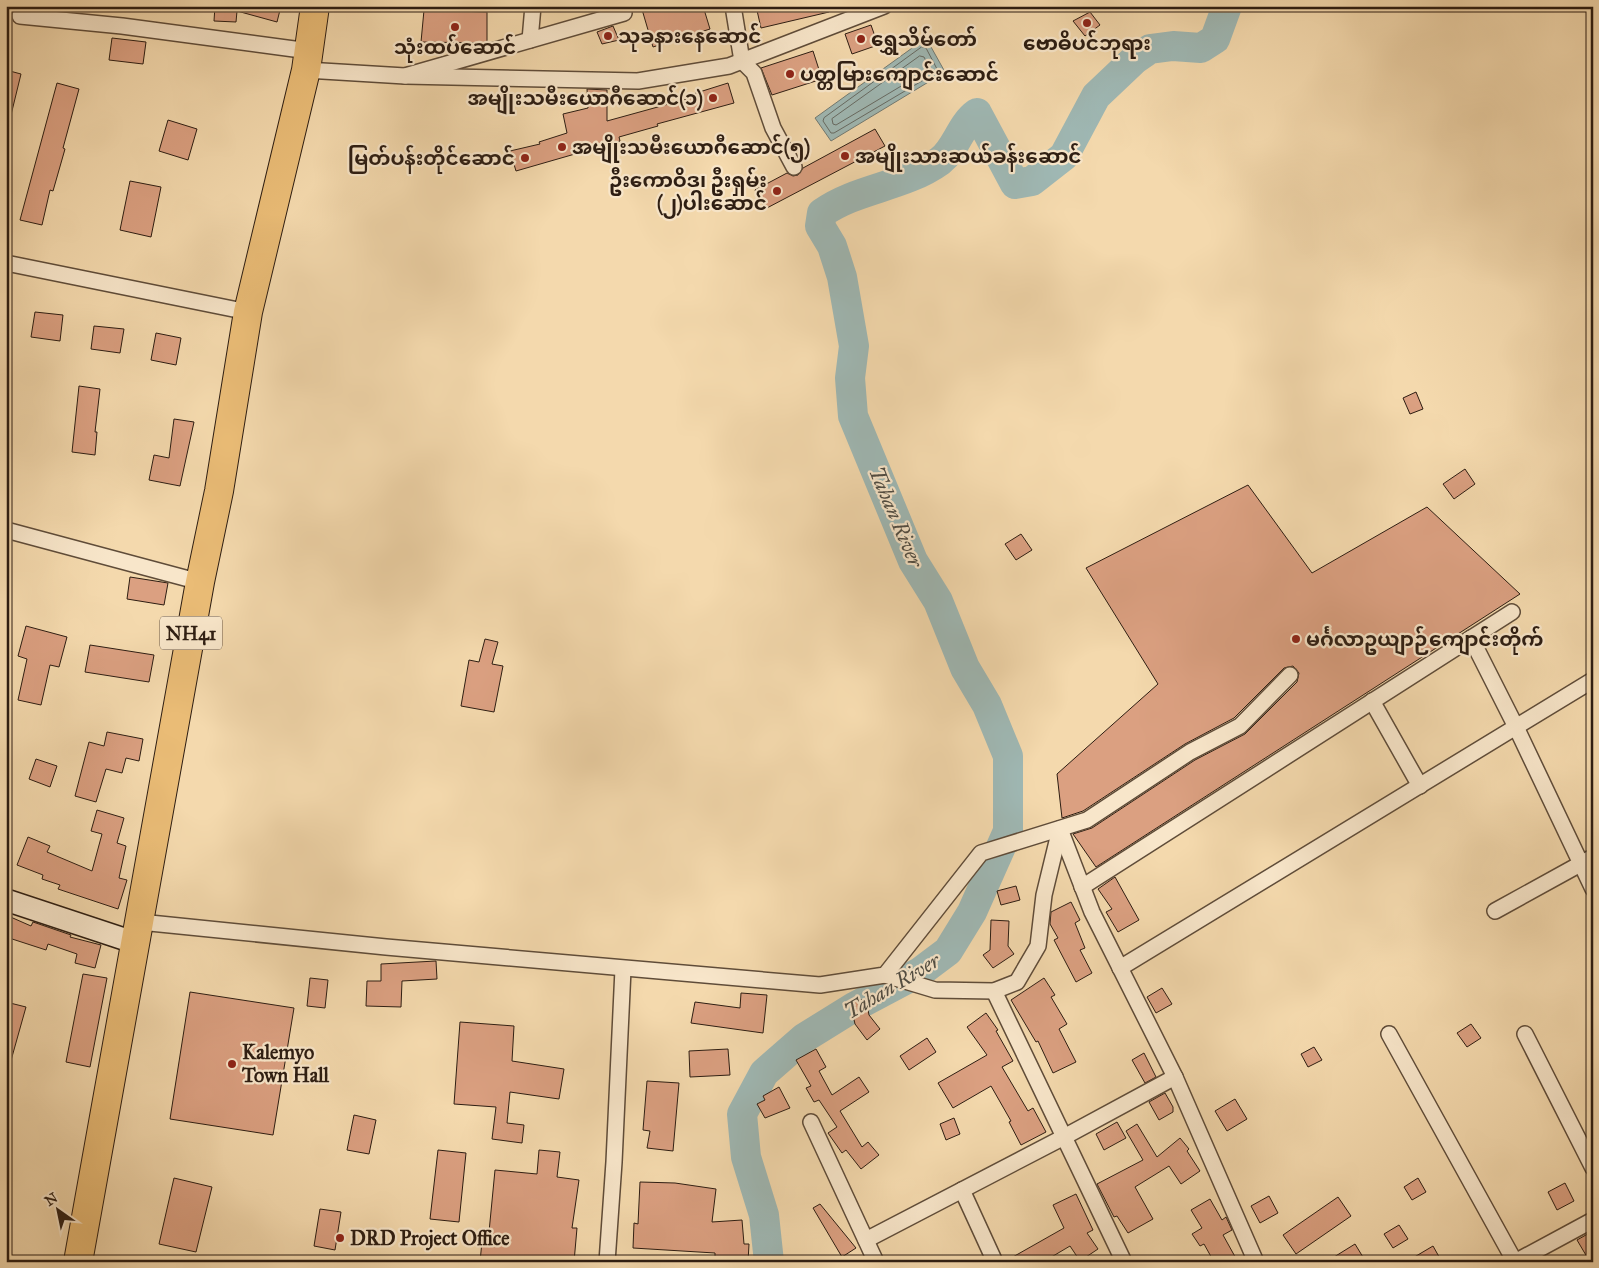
<svg xmlns="http://www.w3.org/2000/svg" width="1599" height="1268" font-family="'IM FELL Great Primer','Noto Sans Myanmar',serif">
<rect width="100%" height="100%" fill="#f4d9ad"/>
<filter id="stains"><feTurbulence type="fractalNoise" baseFrequency=".004" numOctaves="4"/><feColorMatrix values="0 0 0 0 .2 0 0 0 0 .09 0 0 0 0 .02 0 0 0 .5 -.17"/></filter>
<radialGradient id="worn" r=".72"><stop offset=".6" stop-color="#630" stop-opacity="0"/><stop offset="1" stop-color="#630" stop-opacity=".3"/></radialGradient>
<!-- water -->
<path fill="#9fb8b4" stroke="#717a73" d="M926 38 945 72 831 141 815 118Z"/>
<g fill="none" stroke-linecap="round" stroke-linejoin="round">
<!-- shore -->
<g stroke="#666a63" stroke-width="1">
<path d="M922 47 926 48 937 69V72L834 133H831L823 121 824 118Z"/>
<path d="M920 56 924 57 929 67 928 70 836 125 833 124 832 119Z"/>
</g>
<!-- river -->
<path stroke="#9fb8b4" stroke-width="30" d="M769 1262 764 1215 746 1157 742 1114 764 1073 804 1038 854 1007 920 972 948 951 972 912 1008 831V756L987 705 965 668 938 601 913 561 853 416 850 378 854 346 842 277 832 246 820 226 822 213C857 188 904 187 940 161 957 148 960 125 977 113L1015 184 1032 181 1064 156 1096 96 1134 60 1150 49 1173 46 1201 48 1215 39 1227 6"/>
</g>
<!-- building -->
<g fill="#dba081" stroke="#2d1d12">
<path d="M215 6H281L277 22 237 11 236 22 214 21Z"/>
<path d="M641 6H703L710 29 653 47Z"/>
<path d="M756 6H829V12L761 28Z"/>
<path d="M424 10 487 12V43L421 42Z"/>
<path d="M1090 12 1100 25 1085 36 1073 21Z"/>
<path d="M871 25 878 45 852 54 845 34Z"/>
<path d="M613 26 619 40 602 44 597 32Z"/>
<path d="M112 38 146 42 143 64 109 60Z"/>
<path d="M813 51 822 79 772 95 761 68Z"/>
<path d="M6 70 21 74 11 115H6Z"/>
<path d="M57 83 79 89 63 148 65 149 53 191 50 190 42 225 20 220Z"/>
<path d="M728 83 734 103 657 124 658 126 619 137 620 141 516 171 510 151 540 144 539 142 567 133 563 114 588 108 587 89 607 90V121L694 97 693 94Z"/>
<path d="M168 120 197 129 188 160 159 151Z"/>
<path d="M875 129 885 146 765 209 755 190 787 173 793 176 798 175 803 168Z"/>
<path d="M130 181 161 187 151 237 120 230Z"/>
<path d="M35 312 63 315 60 341 31 337Z"/>
<path d="M94 326 124 329 120 353 91 349Z"/>
<path d="M156 333 181 338 176 365 151 360Z"/>
<path d="M79 386 100 389 95 432H97L95 455 72 452Z"/>
<path d="M1416 392 1423 409 1410 414 1403 398Z"/>
<path d="M174 419 194 422 180 486 149 480 154 455 169 458Z"/>
<path d="M1465 469 1475 484 1454 499 1443 484Z"/>
<path d="M1248 485 1312 573 1427 507 1520 594 1096 867 1073 834 1092 828 1195 760 1245 734 1297 682 1299 673 1293 666 1284 668 1234 718 1185 744 1083 811 1062 818 1057 774 1158 684 1086 568Z"/>
<path d="M1021 534 1032 550 1016 560 1005 544Z"/>
<path d="M130 577 168 583 164 605 127 599Z"/>
<path d="M26 626 67 637 59 667 50 665 41 705 18 700 27 659 18 656Z"/>
<path d="M485 639 498 642 492 664 503 666 494 712 461 706 469 660 479 662Z"/>
<path d="M90 645 154 655 149 682 85 672Z"/>
<path d="M107 732 143 739 139 761 126 758 122 773 106 769 96 802 75 796 89 742 104 746Z"/>
<path d="M36 759 57 766 50 787 29 779Z"/>
<path d="M97 810 124 818 117 843 126 846 119 878 127 880 118 909 58 889 60 885 42 879 43 875 17 865 28 837 50 846 47 852 92 871 102 834 91 831Z"/>
<path d="M1115 877 1139 920 1118 932 1106 912 1112 909 1098 889Z"/>
<path d="M1016 886 1020 900 1001 905 997 891Z"/>
<path d="M1071 902 1080 920 1075 923 1085 948 1080 950 1092 973 1076 982 1054 940 1058 938 1050 924 1051 912Z"/>
<path d="M6 915 31 926 33 922 71 935 70 937 101 945 95 968 75 963 77 954 48 944 46 950 6 937Z"/>
<path d="M991 920 1009 921 1008 946 1014 954 993 968 983 955 990 950Z"/>
<path d="M436 961 437 979 402 981 401 1007 366 1006 367 981H381V964Z"/>
<path d="M83 974 107 978 90 1067 66 1062Z"/>
<path d="M310 978 328 980 325 1008 307 1006Z"/>
<path d="M1044 978 1055 995 1051 997 1067 1024 1059 1029 1076 1062 1053 1073 1038 1041 1036 1042 1011 1000Z"/>
<path d="M1162 988 1172 1004 1156 1013 1147 997Z"/>
<path d="M190 992 294 1008 273 1135 170 1119Z"/>
<path d="M741 993 767 995 763 1033 691 1023 695 1002 740 1008Z"/>
<path d="M866 999 869 1015 880 1029 867 1040 855 1024 850 1002Z"/>
<path d="M6 1002 26 1007 10 1064H6Z"/>
<path d="M986 1013 998 1030 996 1031 1013 1061 1002 1067 1028 1111 1033 1108 1046 1132 1021 1145 1009 1122 1011 1121 991 1086 953 1108 938 1083 987 1055 967 1027Z"/>
<path d="M460 1022 514 1026 512 1061 564 1069 559 1099 510 1092 507 1123 524 1125 522 1143 492 1139 496 1107 454 1104Z"/>
<path d="M1471 1024 1481 1038 1467 1047 1457 1033Z"/>
<path d="M927 1038 936 1052 909 1070 900 1056Z"/>
<path d="M1314 1047 1322 1060 1308 1067 1301 1054Z"/>
<path d="M728 1049 730 1075 690 1077 689 1051Z"/>
<path d="M816 1049 826 1067 819 1071 832 1095 859 1077 869 1092 840 1111 862 1147 868 1142 879 1155 861 1169 846 1150 842 1153 828 1133 837 1127 819 1100 814 1102 806 1088 811 1086 796 1060Z"/>
<path d="M1144 1053 1156 1077 1145 1083 1132 1060Z"/>
<path d="M647 1081 679 1083 673 1151 647 1148 650 1131 643 1130Z"/>
<path d="M779 1087 790 1108 765 1118 757 1104 765 1100 763 1096Z"/>
<path d="M1165 1093 1173 1107V1112L1159 1120 1149 1102Z"/>
<path d="M1235 1099 1247 1119 1227 1131 1215 1111Z"/>
<path d="M354 1115 376 1120 369 1154 347 1150Z"/>
<path d="M954 1118 960 1134 946 1140 940 1124Z"/>
<path d="M1117 1122 1126 1138 1104 1150 1096 1134Z"/>
<path d="M1137 1124 1157 1157 1180 1138 1189 1149 1187 1151 1200 1171 1181 1184 1169 1166 1135 1187 1153 1219 1128 1233 1117 1216 1114 1217 1097 1184 1143 1160 1126 1131Z"/>
<path d="M438 1150 466 1153 459 1222 430 1219Z"/>
<path d="M539 1150 560 1152 557 1177 579 1180 572 1228H577L574 1262H480L483 1231 489 1232 495 1170 537 1174Z"/>
<path d="M174 1178 212 1187 196 1252 159 1244Z"/>
<path d="M1418 1178 1426 1192 1412 1200 1404 1187Z"/>
<path d="M640 1182 675 1183 716 1189 712 1222 742 1220 744 1244H749L748 1262H715V1253L633 1248 634 1223 638 1224Z"/>
<path d="M1565 1183 1574 1201 1557 1210 1548 1192Z"/>
<path d="M1076 1194 1093 1230 1087 1233 1098 1249 1080 1261 1070 1246 1043 1262H1004L1064 1228 1053 1205Z"/>
<path d="M1269 1196 1278 1213 1260 1223 1251 1206Z"/>
<path d="M1338 1197 1351 1216 1296 1254 1283 1235Z"/>
<path d="M1210 1199 1222 1220 1226 1217 1232 1230 1223 1235 1238 1262H1214L1204 1244 1200 1246 1192 1234 1202 1228 1191 1210Z"/>
<path d="M820 1204 856 1248 842 1257 813 1208Z"/>
<path d="M320 1209 341 1212 335 1250 314 1246Z"/>
<path d="M1399 1225 1408 1239 1393 1248 1384 1234Z"/>
<path d="M1593 1231V1262H1590L1577 1240Z"/>
<path d="M1355 1244 1366 1262H1326Z"/>
<path d="M1433 1246 1442 1262H1406Z"/>
</g>
<g fill="none" stroke-linecap="round" stroke-linejoin="round">
<defs>
<g id="street">
<path d="M733 6 742 61 754 73 773 128 794 167"/>
<path d="M20 16 122 26 309 51"/>
<path d="M530 40 533 6"/>
<path d="M306 70 405 76 624 13"/>
<path d="M405 76 638 81 729 66 884 6"/>
<path d="M6 263 248 312"/>
<path d="M6 530 200 582"/>
<path d="M1471 638 1516 727 1593 889"/>
<path d="M1372 701 1420 786"/>
<path d="M1060 829 1092 912 1175 1077 1256 1262"/>
<path d="M1082 887 1512 612"/>
<path d="M1495 911 1593 857"/>
<path d="M140 922 386 947 820 985 885 975 981 853 1087 820 1190 752 1240 726 1290 675"/>
<path d="M1120 968 1593 680"/>
<path d="M885 975 935 990 994 991 1017 982 1038 946 1044 895 1060 829"/>
<path d="M994 991 1124 1262"/>
<path d="M1389 1034 1515 1262"/>
<path d="M1525 1034 1593 1168"/>
<path d="M811 1122 876 1262"/>
<path d="M962 1190 995 1262"/>
<path d="M866 1240 1064 1137 1175 1077"/>
<path d="M607 1262 614 1162 623 969"/>
<path d="M1515 1262 1593 1220"/>
</g>
<path id="secondary" d="M6 900 136 943"/>
<path id="highway" d="M78 1262 200 582 219 491 248 312 306 70 315 6"/>
</defs>
<!-- street casing -->
<use href="#street" stroke="#5f4c39" stroke-width="18"/>
<!-- secondary casing -->
<use href="#secondary" stroke="#2d1d12" stroke-width="24"/>
<!-- highway casing -->
<use href="#highway" stroke="#2d1d12" stroke-width="30"/>
<!-- street -->
<use href="#street" stroke="#f8e6ca" stroke-width="15"/>
<!-- secondary -->
<use href="#secondary" stroke="#f8e6ca" stroke-width="21"/>
<!-- highway -->
<use href="#highway" stroke="#eabc76" stroke-width="28"/>
</g>
<!-- markers -->
<g fill="#8f2418" stroke="#f8e6ca" stroke-width="2">
<circle cx="1087" cy="23" r="5"/>
<circle cx="455" cy="27" r="5"/>
<circle cx="608" cy="36" r="5"/>
<circle cx="861" cy="39" r="5"/>
<circle cx="790" cy="74" r="5"/>
<circle cx="713" cy="98" r="5"/>
<circle cx="562" cy="147" r="5"/>
<circle cx="845" cy="156" r="5"/>
<circle cx="525" cy="158" r="5"/>
<circle cx="777" cy="191" r="5"/>
<circle cx="1296" cy="639" r="5"/>
<circle cx="232" cy="1064" r="5"/>
<circle cx="340" cy="1238" r="5"/>
</g>
<g text-anchor="middle" dominant-baseline="central" stroke-width="4.5" stroke-linejoin="round" paint-order="stroke">
<!-- shield labels -->
<rect fill="#f8e6ca" stroke="#6a5949" stroke-width="1" x="160" y="616.5" width="62" height="33" rx="4"/>
<g font-size="19" font-weight="bold" fill="#2d1d12">
<text x="191" y="633">NH41</text>
</g>
<!-- poi labels -->
<g font-size="20" font-weight="bold" fill="#2d1d12" stroke="#f8e6ca" text-anchor="start">
<text x="618" y="36">သုခနားနေဆောင်</text>
<text x="871" y="39">ရွှေသိမ်တော်</text>
<text x="1087" y="43" text-anchor="middle">ဗောဓိပင်ဘုရား</text>
<text x="455" y="47" text-anchor="middle">သုံးထပ်ဆောင်</text>
<text x="800" y="74">ပတ္တမြားကျောင်းဆောင်</text>
<text x="703" y="98" text-anchor="end">အမျိုးသမီးယောဂီဆောင်(၁)</text>
<text x="572" y="147">အမျိုးသမီးယောဂီဆောင်(၅)</text>
<text x="855" y="156">အမျိုးသားဆယ်ခန်းဆောင်</text>
<text x="515" y="158" text-anchor="end">မြတ်ပန်းတိုင်ဆောင်</text>
<text x="767" y="180" text-anchor="end">ဦးကောဝိဒ၊ ဦးရှမ်း<tspan x="767" dy="23">(၂)ပါးဆောင်</tspan></text>
<text x="1306" y="639">မင်္ဂလာဥယျာဉ်ကျောင်းတိုက်</text>
<text x="242" y="1052">Kalemyo<tspan x="242" dy="23">Town Hall</tspan></text>
<text x="350" y="1238">DRD Project Office</text>
</g>
<!-- water labels -->
<g font-size="21" font-style="italic" fill="#4f4c43" stroke="#f8e6ca">
<text transform="translate(896 517) rotate(67)">Tahan River</text>
<text transform="translate(892 986) rotate(-31)">Tahan River</text>
</g>
</g>
<!-- margin -->
<rect width="1599" height="1268" fill="none" stroke="#f4d9ad" stroke-width="25"/>
<rect x="8" y="8" width="1584" height="1253" fill="none" stroke="#2d1d12" stroke-width="2.5"/>
<rect x="12" y="12" width="1574" height="1243" fill="none" stroke="#2d1d12"/>
<!-- north arrow -->
<g transform="translate(58 1210) rotate(327)" stroke="#f8e6ca" stroke-width="4" paint-order="stroke">
<path d="M0-4L9 19L0 12L-9 19Z" fill="#2d1d12"/>
<text y="-8" font-size="14" font-weight="bold" text-anchor="middle" fill="#2d1d12">N</text>
</g>
<rect width="100%" height="100%" filter="url(#stains)"/>
<rect width="100%" height="100%" fill="url(#worn)"/>
</svg>
